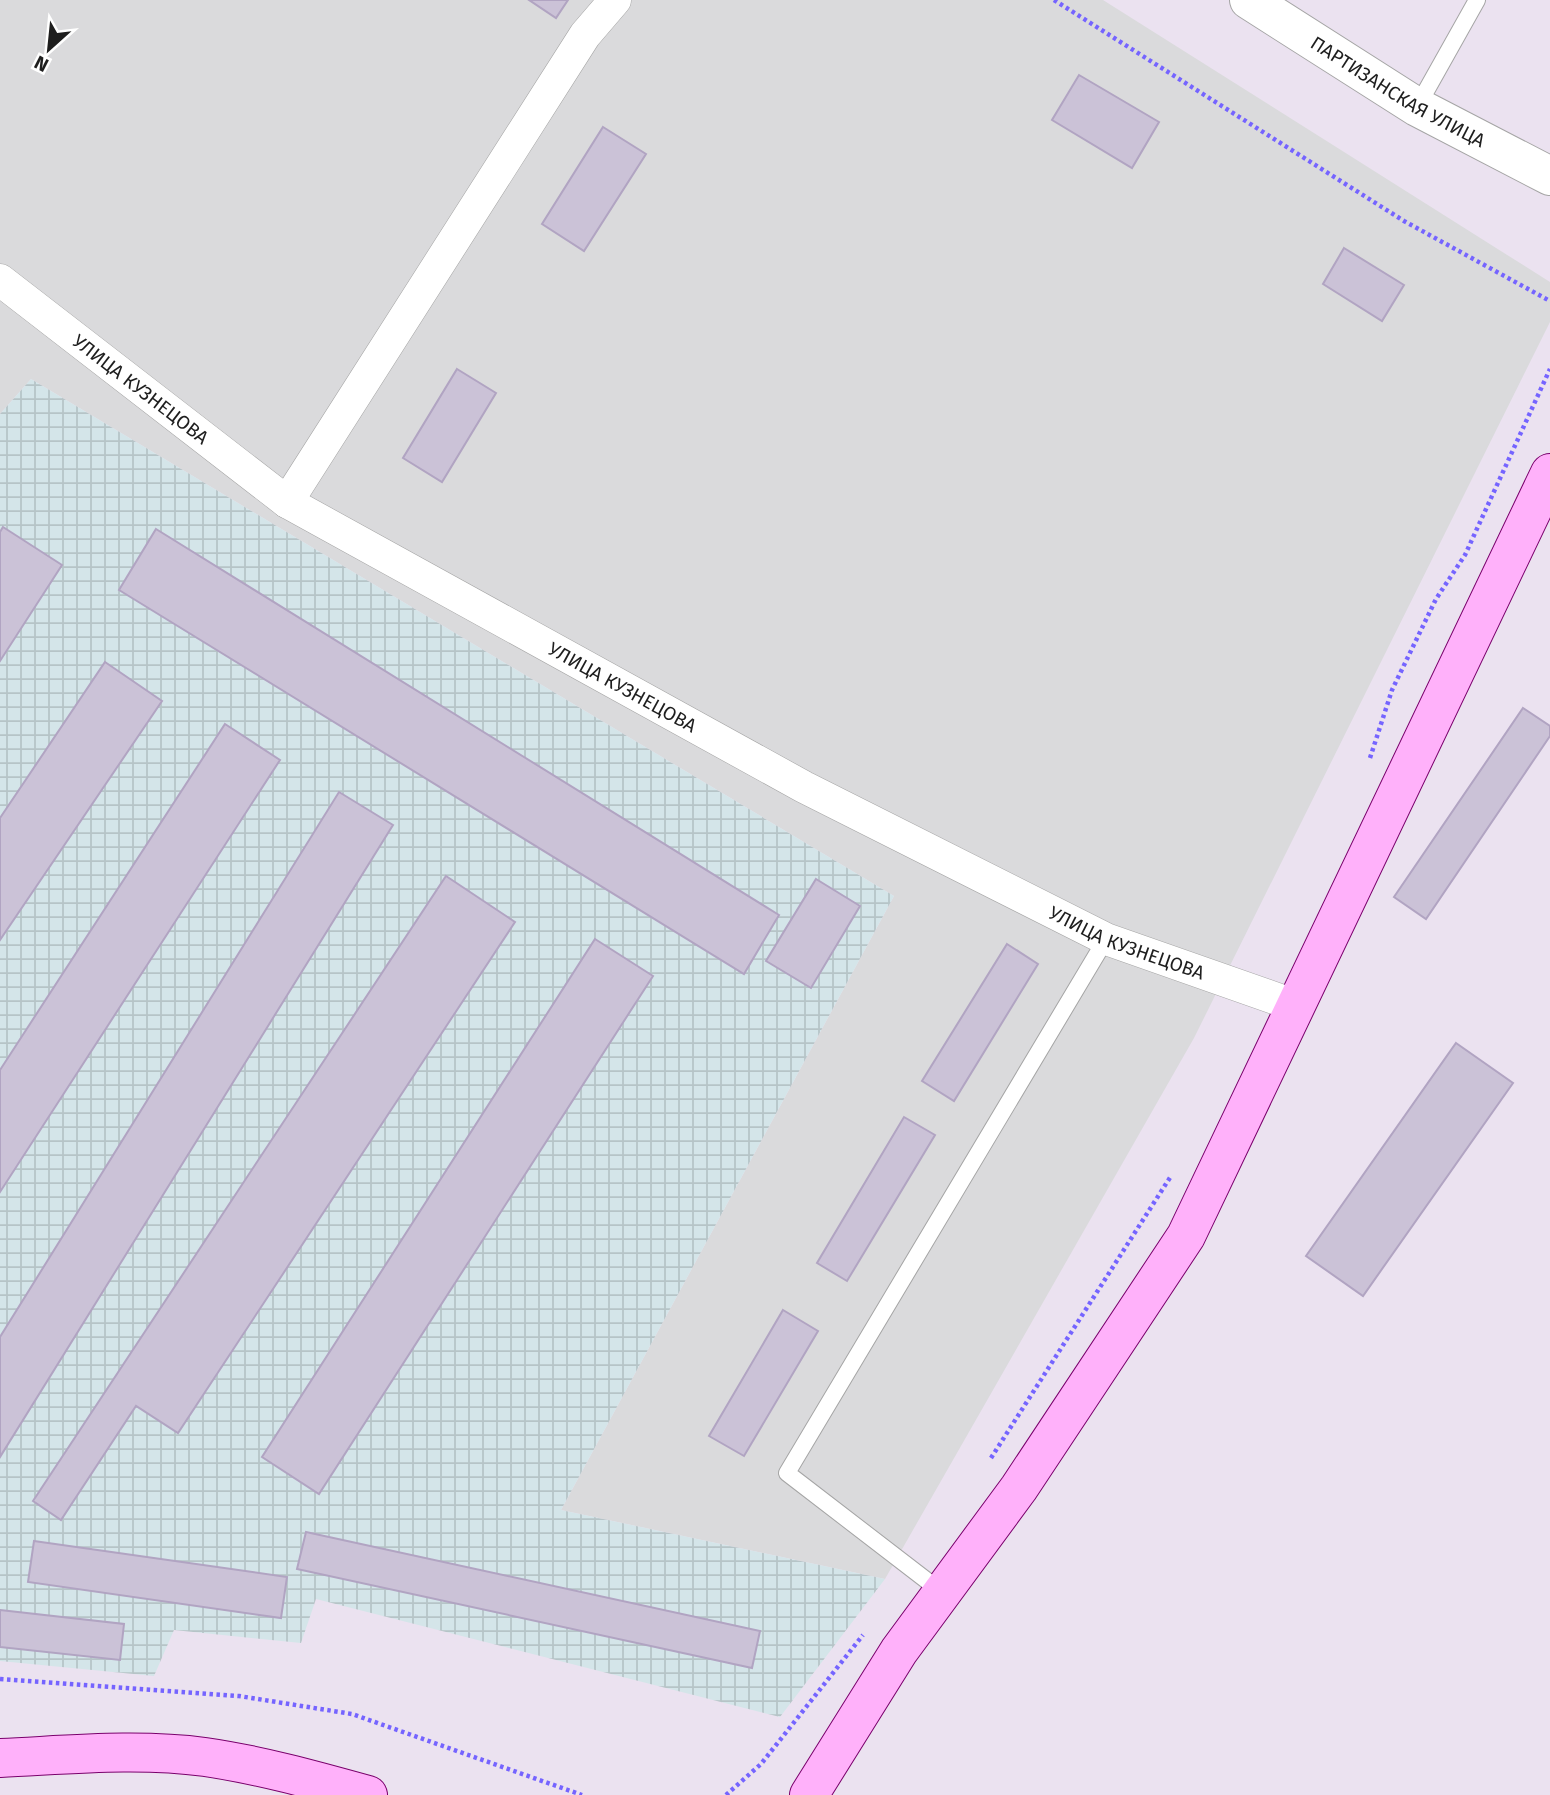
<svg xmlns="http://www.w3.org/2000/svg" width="1550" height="1795" font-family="'Fira Sans',sans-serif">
<defs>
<pattern id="industrial-grid" width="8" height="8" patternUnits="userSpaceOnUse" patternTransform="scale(1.75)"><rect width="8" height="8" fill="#d4e5e9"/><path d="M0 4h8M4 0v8" fill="none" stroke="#b6c4c7"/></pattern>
</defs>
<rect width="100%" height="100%" fill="#ebe2f0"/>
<!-- residential -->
<path fill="#dadadc" d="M0 0H1103L1550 282V322L1194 1038 885 1579 561 1510 894 896 31 379 0 414Z"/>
<!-- industrial -->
<path fill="url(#industrial-grid)" d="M31 379 894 896 561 1510 885 1579 780 1717 316 1599 301 1643 174 1630 154 1676 0 1661V414Z"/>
<!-- building -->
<g fill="#cbc2d7" stroke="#b1a4c2" stroke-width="2">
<path d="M529 0H568L556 18Z"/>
<path d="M1079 75 1159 122 1132 168 1052 120Z"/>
<path d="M603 127 646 154 584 251 542 224Z"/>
<path d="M1344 248 1404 285 1382 321 1323 284Z"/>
<path d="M457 369 496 393 442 482 403 458Z"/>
<path d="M3 527 62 565 0 661V532Z"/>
<path d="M156 529 779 915 744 974 119 590Z"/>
<path d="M105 662 162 701 0 940V818Z"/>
<path d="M1523 708 1550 726V736L1426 919 1394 897Z"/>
<path d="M225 724 280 760 0 1192V1070Z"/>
<path d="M339 792 393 825 0 1457V1337Z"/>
<path d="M446 876 515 922 178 1433 136 1406 61 1520 33 1501Z"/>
<path d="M816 879 860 906 811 988 766 961Z"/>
<path d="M595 939 653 976 319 1494 262 1457Z"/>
<path d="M1007 944 1038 964 954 1101 922 1081Z"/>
<path d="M1456 1043 1513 1083 1363 1296 1306 1256Z"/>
<path d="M904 1117 935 1135 847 1281 817 1263Z"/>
<path d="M783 1310 818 1331 744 1456 709 1436Z"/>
<path d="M306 1532 760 1631 752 1668 297 1569Z"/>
<path d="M34 1541 287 1577 281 1618 28 1582Z"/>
<path d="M0 1610 124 1624 120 1660 0 1647Z"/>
</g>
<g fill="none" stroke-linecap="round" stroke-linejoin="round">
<defs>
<g id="service">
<path d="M1417 107 1477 0"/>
<path d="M943 1593 787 1473 1106 939"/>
</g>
<g id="minor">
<path id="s1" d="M0 280 287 502 804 787 1106 939 1294 1005"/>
<path d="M287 502 585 35 615 0"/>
</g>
<g id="tertiary">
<path id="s2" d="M1249 0 1417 107 1550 176"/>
</g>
<g id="secondary">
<path d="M0 1758C68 1755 137 1748 205 1757 260 1765 314 1780 368 1795"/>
<path d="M809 1795 899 1651 1019 1488 1186 1236 1550 473"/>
</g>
</defs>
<!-- service casing -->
<use href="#service" stroke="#a5a5a5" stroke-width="18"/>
<!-- minor casing -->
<use href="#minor" stroke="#a5a5a5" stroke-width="33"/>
<!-- tertiary casing -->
<use href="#tertiary" stroke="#a5a5a5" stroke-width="40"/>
<!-- secondary casing -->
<use href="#secondary" stroke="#79006b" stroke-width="40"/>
<!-- path -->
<g stroke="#7564ff" stroke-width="4.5" stroke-dasharray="3.5 3.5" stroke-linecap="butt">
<path d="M1054 0 1404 221 1550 301"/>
<path d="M1370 758 1392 690 1436 599 1465 555 1550 369"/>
<path d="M991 1458 1171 1176"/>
<path d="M0 1679 239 1696 352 1714 582 1795"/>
<path d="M726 1795 761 1764 863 1635"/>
</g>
<!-- service -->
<use href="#service" stroke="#fff" stroke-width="16"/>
<!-- minor -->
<use href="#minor" stroke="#fff" stroke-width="32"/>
<!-- tertiary -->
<use href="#tertiary" stroke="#fff" stroke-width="38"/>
<!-- secondary -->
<use href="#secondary" stroke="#ffb1fa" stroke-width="38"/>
</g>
<g text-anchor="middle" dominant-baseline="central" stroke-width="5" stroke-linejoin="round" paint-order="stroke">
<!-- street labels -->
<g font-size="19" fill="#1e1e1e" stroke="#fff">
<text stroke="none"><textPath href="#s2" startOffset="175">ПАРТИЗАНСКАЯ УЛИЦА</textPath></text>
<text stroke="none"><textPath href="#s1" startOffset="178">УЛИЦА КУЗНЕЦОВА</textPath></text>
<text stroke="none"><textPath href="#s1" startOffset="746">УЛИЦА КУЗНЕЦОВА</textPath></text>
<text stroke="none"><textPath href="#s1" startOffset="1312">УЛИЦА КУЗНЕЦОВА</textPath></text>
</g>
</g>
<!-- north arrow -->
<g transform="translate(49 49) rotate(207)" stroke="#ffffff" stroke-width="5" paint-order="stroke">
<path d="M0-5L12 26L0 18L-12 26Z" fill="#1e1e1e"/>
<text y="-10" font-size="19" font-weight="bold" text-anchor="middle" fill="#1e1e1e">N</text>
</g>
</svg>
